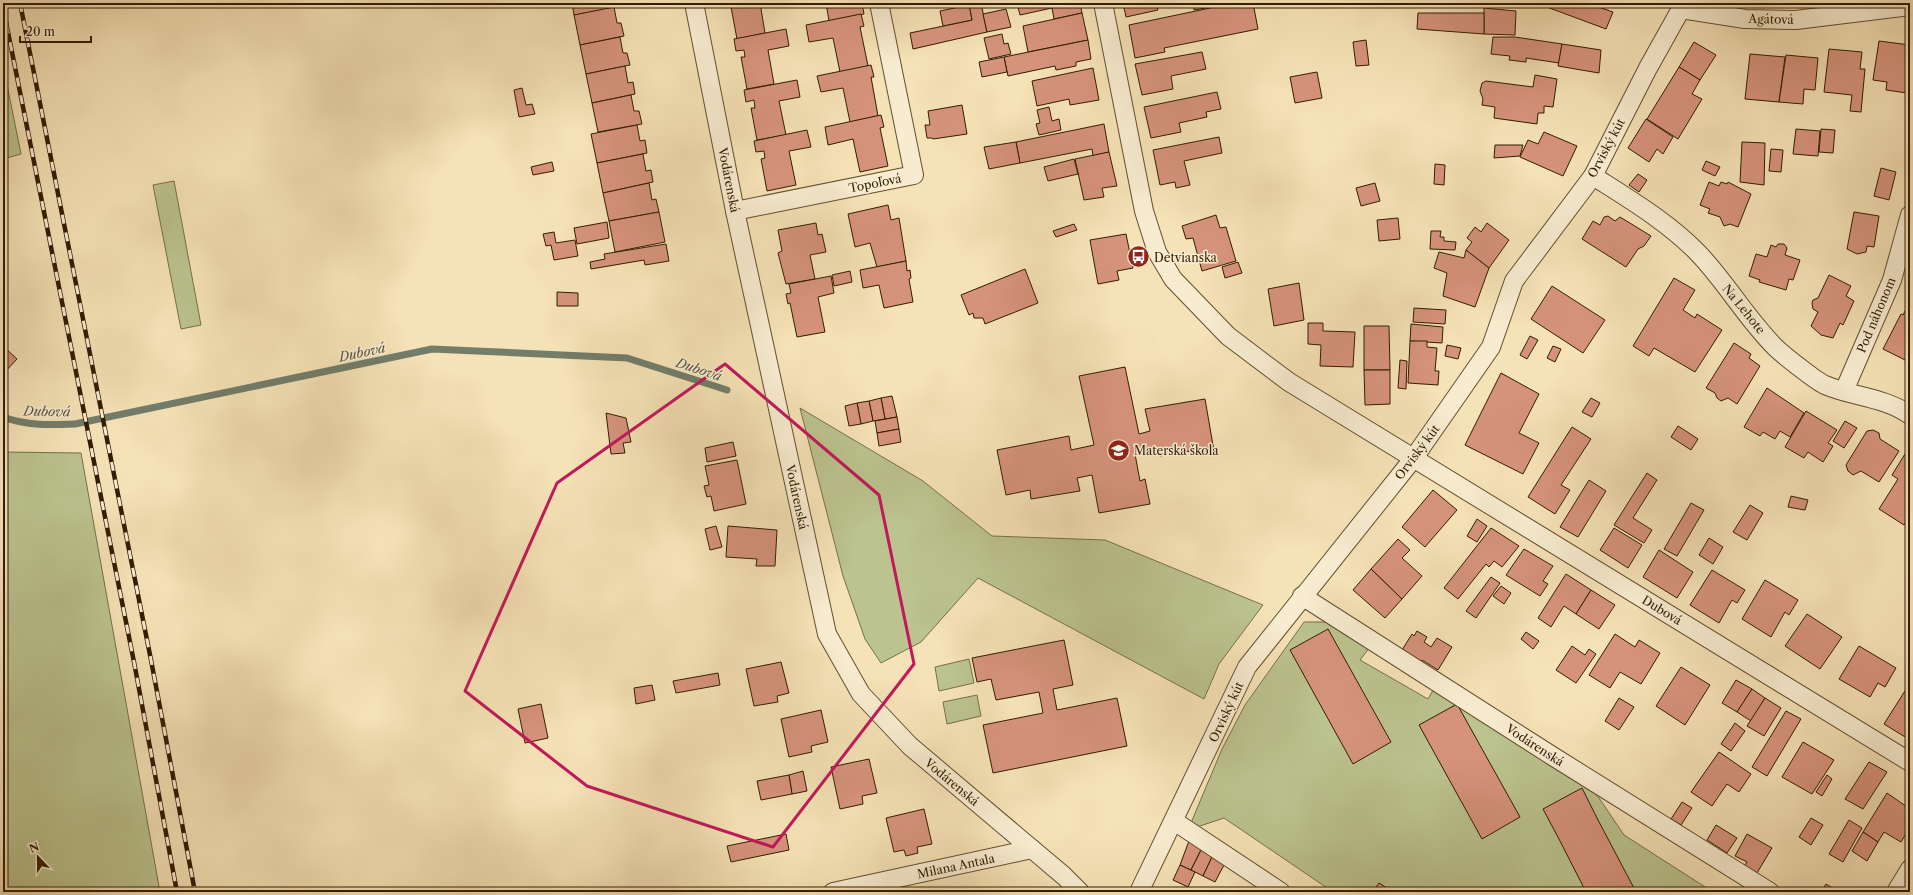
<svg xmlns="http://www.w3.org/2000/svg" width="1913" height="895" font-family="'Libre Caslon Text',serif">
<rect width="100%" height="100%" fill="#f5e2b6"/>
<filter id="stains"><feTurbulence type="fractalNoise" baseFrequency=".005" numOctaves="4"/><feColorMatrix values="0 0 0 0 .2 0 0 0 0 .09 0 0 0 0 .02 0 0 0 .5 -.17"/></filter>
<radialGradient id="worn" r=".72"><stop offset=".6" stop-color="#630" stop-opacity="0"/><stop offset="1" stop-color="#630" stop-opacity=".3"/></radialGradient>
<!-- green -->
<g fill="#bbc38e" stroke="#767047">
<path d="M3 65 21 154 3 159Z"/>
<path d="M174 181 201 325 181 329 153 185Z"/>
<path d="M800 408 923 481 992 536 1105 540 1263 605 1219 664 1204 699 978 578 921 642 881 663 865 639 843 576Z"/>
<path d="M3 452 81 453 160 892H3Z"/>
<path d="M1304 622H1327L1347 636 1370 647 1360 660 1428 699 1436 685 1469 703 1579 783 1597 795 1624 835 1713 892H1393L1379 883 1373 892H1333L1224 818 1188 830 1222 749 1245 705Z"/>
<path d="M969 659 974 683 939 691 935 667Z"/>
<path d="M977 695 981 716 947 724 943 702Z"/>
</g>
<g fill="none" stroke-linecap="round" stroke-linejoin="round">
<!-- stream -->
<path stroke="#727d6a" stroke-width="7" d="M3 417C27 426 50 425 75 424L432 349 627 358 727 390"/>
</g>
<!-- building -->
<g fill="#d6937c" stroke="#321c00">
<path d="M572 3H617L618 7 574 15Z"/>
<path d="M734 3H760L765 33 737 39 731 7 735 6Z"/>
<path d="M826 3H862L864 14 829 21Z"/>
<path d="M981 3 987 32 913 49 910 33 972 20 969 5Z"/>
<path d="M1017 3H1080L1082 13 1054 19 1052 8 1020 15Z"/>
<path d="M1123 3H1156L1158 10 1126 17Z"/>
<path d="M1193 3H1216L1217 6 1194 10Z"/>
<path d="M1234 3H1253L1258 29 1164 48 1165 52 1135 58 1129 25Z"/>
<path d="M1536 3H1587L1613 12 1606 29Z"/>
<path d="M969 5 972 20 943 26 940 11Z"/>
<path d="M614 7 617 23H621L624 36 580 45 574 15Z"/>
<path d="M1484 8 1516 11 1515 35 1484 34Z"/>
<path d="M1006 9 1011 27 987 32 983 14Z"/>
<path d="M1082 13 1088 40 1028 52 1023 26Z"/>
<path d="M1418 13H1484V34L1417 29Z"/>
<path d="M861 14 864 26 860 27 868 66 840 72 833 38 809 42 806 25Z"/>
<path d="M786 29 789 46 768 50 774 84 747 89 741 57H745L744 50 736 51 734 39Z"/>
<path d="M1002 34 1004 44 1008 43 1011 54 989 59 984 38Z"/>
<path d="M620 37 623 53H627L630 65 586 74 580 45Z"/>
<path d="M1493 37H1515L1562 44 1559 63 1526 58V62L1509 60 1510 56 1491 54Z"/>
<path d="M1088 40 1091 59 1076 62V66L1056 70 1055 66 1008 76 1004 57Z"/>
<path d="M1366 40 1369 65 1356 66 1353 42Z"/>
<path d="M1879 41 1910 45 1907 93 1886 90 1887 82 1873 80Z"/>
<path d="M1694 42 1716 55 1700 80 1679 67Z"/>
<path d="M1562 44 1601 50 1599 73 1558 66Z"/>
<path d="M1829 49 1862 52 1860 69H1865L1861 112 1850 111 1852 95 1824 92Z"/>
<path d="M1202 52 1206 69 1171 76 1173 89 1142 95 1135 64Z"/>
<path d="M1750 54 1785 57 1779 102 1745 99Z"/>
<path d="M1786 55 1818 58 1815 90 1804 89 1803 104 1779 102Z"/>
<path d="M1004 57 1007 72 982 77 979 62Z"/>
<path d="M871 65 874 77H871L878 116 850 122 843 88 821 92 817 76Z"/>
<path d="M625 66 628 83 633 82 635 94 592 103 586 74Z"/>
<path d="M1679 67 1700 80 1692 94 1702 99 1678 139 1647 119Z"/>
<path d="M1093 68 1099 100 1070 105 1069 99 1037 106 1032 81Z"/>
<path d="M1317 72 1322 98 1295 103 1290 77Z"/>
<path d="M1535 75 1557 79 1553 107 1544 106V113H1538L1537 124 1494 118 1495 107 1482 105 1483 99 1480 91 1482 83 1486 81 1533 87Z"/>
<path d="M797 80 800 97 779 101 786 135 757 140 751 108H755L754 100 746 102 744 90Z"/>
<path d="M522 88 526 105 532 104 535 114 519 117 514 90Z"/>
<path d="M1217 92 1221 109 1206 112 1207 117 1179 123 1181 132 1151 138 1144 107Z"/>
<path d="M631 95 634 111H639L642 124 598 132 592 103Z"/>
<path d="M962 105 967 134 933 139 932 138H927L925 125H930L928 111Z"/>
<path d="M1049 107 1052 121 1059 119 1061 130 1039 135 1036 124 1040 123 1037 110Z"/>
<path d="M881 115 884 127 880 128 888 166 860 172 853 139 828 145 825 127Z"/>
<path d="M1646 119 1673 137 1663 154 1657 149 1649 162 1628 148Z"/>
<path d="M1104 124 1109 152 1093 156 1092 149 1020 163 1016 142Z"/>
<path d="M637 125 640 141 645 140 647 153 597 163 591 134Z"/>
<path d="M1796 129 1820 131 1818 156 1793 154Z"/>
<path d="M1821 129 1835 130 1833 153 1819 152Z"/>
<path d="M807 130 811 147 789 151 796 185 767 191 761 159 765 158 764 151 756 152 754 141Z"/>
<path d="M1544 132 1577 146 1563 176 1520 157 1528 140 1538 144Z"/>
<path d="M1219 137 1222 153 1184 161 1190 185 1176 188 1175 182 1160 185 1153 150Z"/>
<path d="M1016 142 1020 163 989 169 984 147Z"/>
<path d="M1742 142 1765 143 1764 185 1740 182Z"/>
<path d="M1495 145H1523L1520 156 1494 158Z"/>
<path d="M1771 149 1783 150 1781 172 1769 171Z"/>
<path d="M1109 152 1117 186 1102 188 1104 197 1084 200 1075 159Z"/>
<path d="M643 154 646 171 651 170 653 182 603 193 597 163Z"/>
<path d="M1074 159 1078 174 1048 181 1044 167Z"/>
<path d="M1706 161 1720 167 1715 176 1702 170Z"/>
<path d="M552 162 554 171 533 175 531 167Z"/>
<path d="M1435 164 1445 165 1444 185 1434 184Z"/>
<path d="M1881 168 1896 172 1889 200 1874 196Z"/>
<path d="M1638 174 1647 180 1639 192 1629 185Z"/>
<path d="M1709 182 1719 186 1721 182 1727 184 1728 182 1751 194 1738 227 1730 224 1724 226 1720 217 1708 213 1710 209 1700 205Z"/>
<path d="M649 183 652 200 656 199 659 212 609 221 603 193Z"/>
<path d="M1375 183 1380 201 1361 206 1356 188Z"/>
<path d="M888 205 891 220 899 218 906 261 877 267 870 243 855 247 848 214Z"/>
<path d="M659 212 665 242 615 252 609 221Z"/>
<path d="M1854 212 1879 216 1874 247 1867 246 1866 252 1857 254 1847 249Z"/>
<path d="M1216 215 1220 228 1226 227 1236 261 1202 271 1193 238 1186 239 1182 226Z"/>
<path d="M1608 216 1615 221 1620 217 1651 236 1644 246 1638 249 1626 267 1582 239 1593 221 1600 225 1604 217Z"/>
<path d="M1398 218 1400 239 1379 241 1377 220Z"/>
<path d="M607 222 609 238 577 244 574 228Z"/>
<path d="M816 223 818 235 822 234 826 252 810 255 815 279 786 284 778 253 782 251 778 230Z"/>
<path d="M1487 223 1509 240 1489 268 1466 250 1472 242 1467 238 1475 227 1481 232Z"/>
<path d="M1074 224 1077 230 1056 237 1053 231Z"/>
<path d="M1431 231H1441L1440 237H1444V241L1456 242 1455 250 1430 249Z"/>
<path d="M554 232 556 243 575 240 578 256 554 260 551 245 546 246 543 234Z"/>
<path d="M1126 234 1133 268 1117 271 1119 280 1098 284 1090 240Z"/>
<path d="M666 244 669 261 645 265 644 260 591 269 590 262 605 259 604 254Z"/>
<path d="M1778 244H1784L1787 248 1785 255 1800 260 1793 280 1789 279 1786 290 1759 282 1760 280 1749 276 1756 254 1767 257 1771 245 1776 247Z"/>
<path d="M1466 250 1489 268 1475 307 1443 296 1447 273 1434 268 1439 252 1464 258Z"/>
<path d="M906 261 907 271 910 270 911 278 909 279 913 302 884 308 879 285 863 288 860 270Z"/>
<path d="M1238 262 1242 273 1225 278 1222 267Z"/>
<path d="M1025 269 1038 303 985 324 983 318H974L973 313 969 315 961 295Z"/>
<path d="M850 271 852 282 834 286 832 275Z"/>
<path d="M1829 275 1851 286 1846 296 1854 301 1843 325 1840 323 1833 338 1821 335 1811 326 1818 312 1813 309 1812 303 1813 300 1818 298Z"/>
<path d="M831 276 834 293 818 297 825 332 797 337 790 303 788 304 786 294 791 293 789 284Z"/>
<path d="M1674 278 1695 290 1683 310 1695 318 1697 314 1722 330 1695 372 1654 348 1649 356 1633 346Z"/>
<path d="M1299 283 1304 320 1274 326 1268 289Z"/>
<path d="M1552 286 1605 320 1583 353 1531 319Z"/>
<path d="M557 292 578 293V306H557Z"/>
<path d="M1908 305 1910 306V355L1907 361 1883 349 1901 314 1903 315Z"/>
<path d="M1414 308 1446 310 1445 324 1413 322Z"/>
<path d="M1308 323H1323V331L1355 332 1353 367 1320 366 1321 345 1308 344Z"/>
<path d="M1411 324 1443 327 1442 343 1410 341Z"/>
<path d="M1364 326H1389L1390 370H1364Z"/>
<path d="M1530 336 1538 340 1527 359 1520 355Z"/>
<path d="M1410 341H1427V347L1437 348 1435 371H1439L1438 385 1408 383Z"/>
<path d="M1734 343 1751 354 1749 358 1760 366 1737 404 1728 398 1721 401 1717 398 1715 393 1706 388Z"/>
<path d="M1447 345 1461 348 1458 359 1445 356Z"/>
<path d="M3 346 17 359 3 374Z"/>
<path d="M1553 346 1561 349 1555 362 1547 358Z"/>
<path d="M1400 360 1407 361 1406 389 1398 388Z"/>
<path d="M1125 367 1139 434 1150 431 1145 409 1205 399 1214 451 1190 455 1189 451 1160 456 1159 449 1135 454 1140 481 1145 479 1150 504 1099 513 1092 475 1077 478 1080 491 1031 499 1030 490 1006 495 997 450 1069 436 1071 450 1094 445 1079 376Z"/>
<path d="M1364 370H1390V404L1365 405Z"/>
<path d="M1501 373 1539 394 1519 433 1539 443 1523 474 1465 445Z"/>
<path d="M1767 388 1804 413 1790 437 1780 431 1775 439 1763 432 1760 436 1744 427Z"/>
<path d="M892 396 897 417 885 419 881 398Z"/>
<path d="M881 398 885 419 873 421 869 401Z"/>
<path d="M1591 398 1600 403 1592 417 1582 412Z"/>
<path d="M869 401 873 421 861 424 857 403Z"/>
<path d="M857 403 861 424 849 426 845 406Z"/>
<path d="M1806 411 1837 430 1828 443 1833 446 1823 462 1808 452 1804 458 1785 447Z"/>
<path d="M606 413 626 418 631 442 623 443 625 453 611 454Z"/>
<path d="M897 417 899 429 877 433 875 421Z"/>
<path d="M1845 421 1857 428 1844 448 1833 441Z"/>
<path d="M1678 426 1698 439 1691 450 1671 437Z"/>
<path d="M1572 427 1591 439 1561 485 1570 490 1555 514 1528 497Z"/>
<path d="M899 429 901 442 879 446 877 433Z"/>
<path d="M1873 430 1879 433 1880 439 1899 451 1879 482 1861 471 1853 475 1848 471 1846 465 1867 431Z"/>
<path d="M733 442 736 456 707 462 705 448Z"/>
<path d="M1905 454 1910 457V515L1904 525 1879 509 1898 479 1892 475Z"/>
<path d="M737 460 746 504 714 511 711 496 707 497 704 486 709 485 705 466Z"/>
<path d="M1647 473 1657 480 1633 518 1652 530 1644 543 1614 525Z"/>
<path d="M1589 480 1606 491 1578 537 1560 527Z"/>
<path d="M1433 490 1457 510 1425 547 1402 527Z"/>
<path d="M1791 496 1808 500 1805 510 1788 507Z"/>
<path d="M1691 503 1704 510 1677 556 1664 549Z"/>
<path d="M1750 505 1763 513 1747 540 1733 532Z"/>
<path d="M1477 519 1487 526 1477 542 1467 536Z"/>
<path d="M716 526 722 547 710 550 705 529Z"/>
<path d="M728 526 777 530 775 566H756L757 559 726 557Z"/>
<path d="M1491 528 1519 546 1502 567 1494 561 1489 567 1486 564 1458 599 1444 588Z"/>
<path d="M1614 528 1642 545 1628 568 1600 550Z"/>
<path d="M1709 538 1723 547 1713 564 1699 555Z"/>
<path d="M1398 539 1410 550 1402 558 1422 576 1402 599 1371 569Z"/>
<path d="M1524 549 1553 566 1543 581 1548 584 1540 596 1506 575Z"/>
<path d="M1659 550 1693 572 1677 598 1643 577Z"/>
<path d="M1371 569 1402 599 1385 618 1353 590Z"/>
<path d="M1712 570 1745 590 1737 603 1732 600 1719 623 1690 605Z"/>
<path d="M1566 574 1591 590 1576 614 1564 606 1551 627 1538 618Z"/>
<path d="M1491 577 1500 583 1476 618 1466 611Z"/>
<path d="M1765 580 1798 600 1789 615 1785 612 1771 637 1742 619Z"/>
<path d="M1501 586 1511 593 1504 604 1493 596Z"/>
<path d="M1591 590 1615 605 1599 629 1576 614Z"/>
<path d="M1807 614 1842 637 1820 669 1785 646Z"/>
<path d="M1328 629 1391 742 1353 764 1290 650Z"/>
<path d="M1417 631 1427 637 1424 642 1431 647 1437 638 1452 647 1438 670 1422 660 1421 662 1402 650 1412 634 1414 636Z"/>
<path d="M1526 632 1539 641 1533 649 1521 639Z"/>
<path d="M1615 634 1635 647 1639 640 1660 653 1641 684 1620 672 1610 688 1589 675Z"/>
<path d="M1064 640 1073 685 1053 689 1057 710 1117 698 1127 746 993 773 983 725 1043 713 1039 692 996 700 991 679 977 682 972 658Z"/>
<path d="M1572 646 1585 655 1589 649 1596 654 1576 683 1556 670Z"/>
<path d="M1859 646 1896 668 1885 687 1878 683 1870 697 1839 679Z"/>
<path d="M781 662 789 693 777 696 778 702 754 706 746 669Z"/>
<path d="M1681 667 1710 685 1685 725 1656 706Z"/>
<path d="M718 673 720 685 676 693 673 681Z"/>
<path d="M1736 680 1752 689 1737 712 1722 703Z"/>
<path d="M1910 683V740L1884 724Z"/>
<path d="M652 685 655 700 636 704 634 688Z"/>
<path d="M1752 689 1765 698 1751 721 1737 712Z"/>
<path d="M1619 698 1634 707 1619 730 1605 721Z"/>
<path d="M1765 698 1781 708 1764 736 1747 726Z"/>
<path d="M541 704 548 738 525 743 518 709Z"/>
<path d="M1457 704 1520 817 1482 839 1419 725Z"/>
<path d="M821 710 828 742 811 746 812 752 789 757 781 719Z"/>
<path d="M1786 711 1801 719 1767 776 1752 767Z"/>
<path d="M1735 723 1745 731 1731 751 1721 744Z"/>
<path d="M1803 742 1834 760 1812 794 1782 777Z"/>
<path d="M1719 752 1751 774 1739 792 1727 784 1712 806 1691 792Z"/>
<path d="M869 759 877 793 862 796 863 804 840 809 831 767Z"/>
<path d="M1869 762 1887 772 1863 809 1845 799Z"/>
<path d="M803 771 807 791 792 794 789 775Z"/>
<path d="M789 775 792 794 761 800 757 781Z"/>
<path d="M1827 775 1832 779 1822 796 1816 792Z"/>
<path d="M1582 788 1597 818 1636 892H1586L1560 841 1543 809Z"/>
<path d="M1887 793 1910 809V827L1901 842 1884 832 1878 842 1863 832Z"/>
<path d="M1682 802 1692 808 1681 825 1671 819Z"/>
<path d="M924 809 932 844 917 847 918 853 906 856 904 850 894 852 886 818Z"/>
<path d="M1811 818 1823 825 1811 845 1799 837Z"/>
<path d="M1849 820 1862 828 1843 862 1829 854Z"/>
<path d="M1716 825 1737 838 1727 853 1707 840Z"/>
<path d="M1863 832 1878 842 1867 861 1852 851Z"/>
<path d="M786 834 789 850 731 862 727 846Z"/>
<path d="M1747 834 1772 848 1757 873 1744 866 1747 862 1735 856Z"/>
<path d="M1189 841 1201 850 1191 870 1180 865Z"/>
<path d="M1201 850 1212 857 1203 876 1191 870Z"/>
<path d="M1212 857 1224 865 1215 882 1203 876Z"/>
<path d="M1180 865 1195 872 1188 887 1173 880Z"/>
<path d="M1379 883 1393 892H1373Z"/>
<path d="M1826 884 1839 892H1821Z"/>
</g>
<g fill="none" stroke-linecap="round" stroke-linejoin="round">
<defs>
<g id="minor">
<path d="M694 3 735 211 827 634 861 694 910 746 1064 876 1080 892"/>
<path d="M1103 3 1144 211 1157 252 1173 279 1228 336 1289 382 1910 762"/>
<path d="M1681 9 1745 19 1796 20 1910 6"/>
<path d="M1593 176C1629 199 1668 222 1698 253 1726 282 1746 318 1775 347 1782 354 1816 381 1825 385 1853 397 1884 397 1910 415"/>
<path d="M735 211 914 175 879 3"/>
<path d="M1844 391 1892 280 1910 215"/>
<path d="M1302 596 1554 757 1770 892"/>
<path d="M1174 821 1281 892"/>
<path d="M833 892 1032 849"/>
<path d="M1139 892 1247 667 1413 459 1491 347 1514 281 1593 176 1648 68 1681 9 1682 3"/>
<path d="M1896 892 1910 869"/>
</g>
</defs>
<!-- minor casing -->
<use href="#minor" stroke="#634e2e" stroke-width="20"/>
<!-- minor -->
<use href="#minor" stroke="#f8ecd0" stroke-width="18"/>
<defs>
<g id="rail">
<path d="M20 3 151 660 195 892"/>
<path d="M3 7 134 662 177 892"/>
</g>
</defs>
<!-- rail casing -->
<use href="#rail" stroke="#321c00" stroke-width="4.5"/>
<!-- rail -->
<use href="#rail" stroke="#f8ecd0" stroke-width="3" stroke-dasharray="9" stroke-linecap="butt"/>
</g>
<!-- marked area -->
<path fill="none" stroke="#c2185b" stroke-width="3" stroke-linejoin="round" d="M725 364 879 495 914 664 773 847 587 786 465 691 557 483Z"/>
<!-- icons -->
<defs>
<symbol id="bus-disc" viewBox="-11 -11 22 22"><circle r="9.5" fill="#8f2418" stroke="#f8ecd0"/><path d="M-5-6H5V4H4V6H2V4H-2V6H-4V4H-5ZM-3.5-4V0h7V-4ZM-3.5 1.2v1.5H-2V1.2ZM2 1.2v1.5H3.5V1.2Z" fill="#fff"/></symbol>
<symbol id="school-disc" viewBox="-11 -11 22 22"><circle r="9.5" fill="#8f2418" stroke="#f8ecd0"/><path d="M0-5L7-2L0 1L-7-2ZM-4 1L0 2.5L4 1V4Q0 6-4 4Z" fill="#fff"/></symbol>
</defs>
<g fill-rule="evenodd">
<use href="#bus-disc" x="1126" y="244" width="25" height="25"/>
<use href="#school-disc" x="1106" y="438" width="25" height="25"/>
</g>
<g text-anchor="middle" dominant-baseline="central" stroke-width="3" stroke-linejoin="round" paint-order="stroke">
<!-- street labels -->
<g font-size="12" fill="#321c00" stroke="#f8ecd0">
<text transform="translate(1771 19) rotate(1)">Agátová</text>
<text transform="translate(1606 148) rotate(-62)">Orviský kút</text>
<text transform="translate(729 180) rotate(79)">Vodárenská</text>
<text transform="translate(875 183) rotate(-11)">Topoľová</text>
<text transform="translate(1744 309) rotate(51)">Na Lehote</text>
<text transform="translate(1876 315) rotate(-67)">Pod náhonom</text>
<text transform="translate(1417 452) rotate(-53)">Orviský kút</text>
<text transform="translate(797 497) rotate(78)">Vodárenská</text>
<text transform="translate(1662 610) rotate(31)">Dubová</text>
<text transform="translate(1226 712) rotate(-65)">Orviský kút</text>
<text transform="translate(1535 745) rotate(33)">Vodárenská</text>
<text transform="translate(952 782) rotate(40)">Vodárenská</text>
<text transform="translate(956 866) rotate(-12)">Milana Antala</text>
</g>
<!-- poi labels -->
<g font-size="12" fill="#321c00" stroke="#f8ecd0" text-anchor="start">
<text x="1154" y="257">Detvianska</text>
<text x="1134" y="450">Materská škola</text>
</g>
<!-- water labels -->
<g font-size="13" font-style="italic" fill="#57543e" stroke="#f8ecd0">
<text transform="translate(362 352) rotate(-12)">Dubová</text>
<text transform="translate(699 369) rotate(18)">Dubová</text>
<text transform="translate(47 411) rotate(1)">Dubová</text>
</g>
</g>
<!-- margin -->
<rect width="1913" height="895" fill="none" stroke="#f5e2b6" stroke-width="16"/>
<rect x="4" y="4" width="1905" height="887" fill="none" stroke="#321c00" stroke-width="2"/>
<rect x="8" y="8" width="1897" height="879" fill="none" stroke="#321c00"/>
<!-- north arrow -->
<g transform="translate(38 857) rotate(338)" stroke="#f8ecd0" stroke-width="3" paint-order="stroke">
<path d="M0-3L7 15L0 10L-7 15Z" fill="#321c00"/>
<text y="-6" font-size="11" font-weight="bold" text-anchor="middle" fill="#321c00">N</text>
</g>
<!-- scale -->
<path d="M20 36v6h71v-6" fill="none" stroke="#321c00" stroke-width="2"/>
<text x="26" y="36" font-size="12" fill="#321c00" stroke="#f8ecd0" stroke-width="3" paint-order="stroke">20 m</text>
<rect width="100%" height="100%" filter="url(#stains)"/>
<rect width="100%" height="100%" fill="url(#worn)"/>
</svg>
